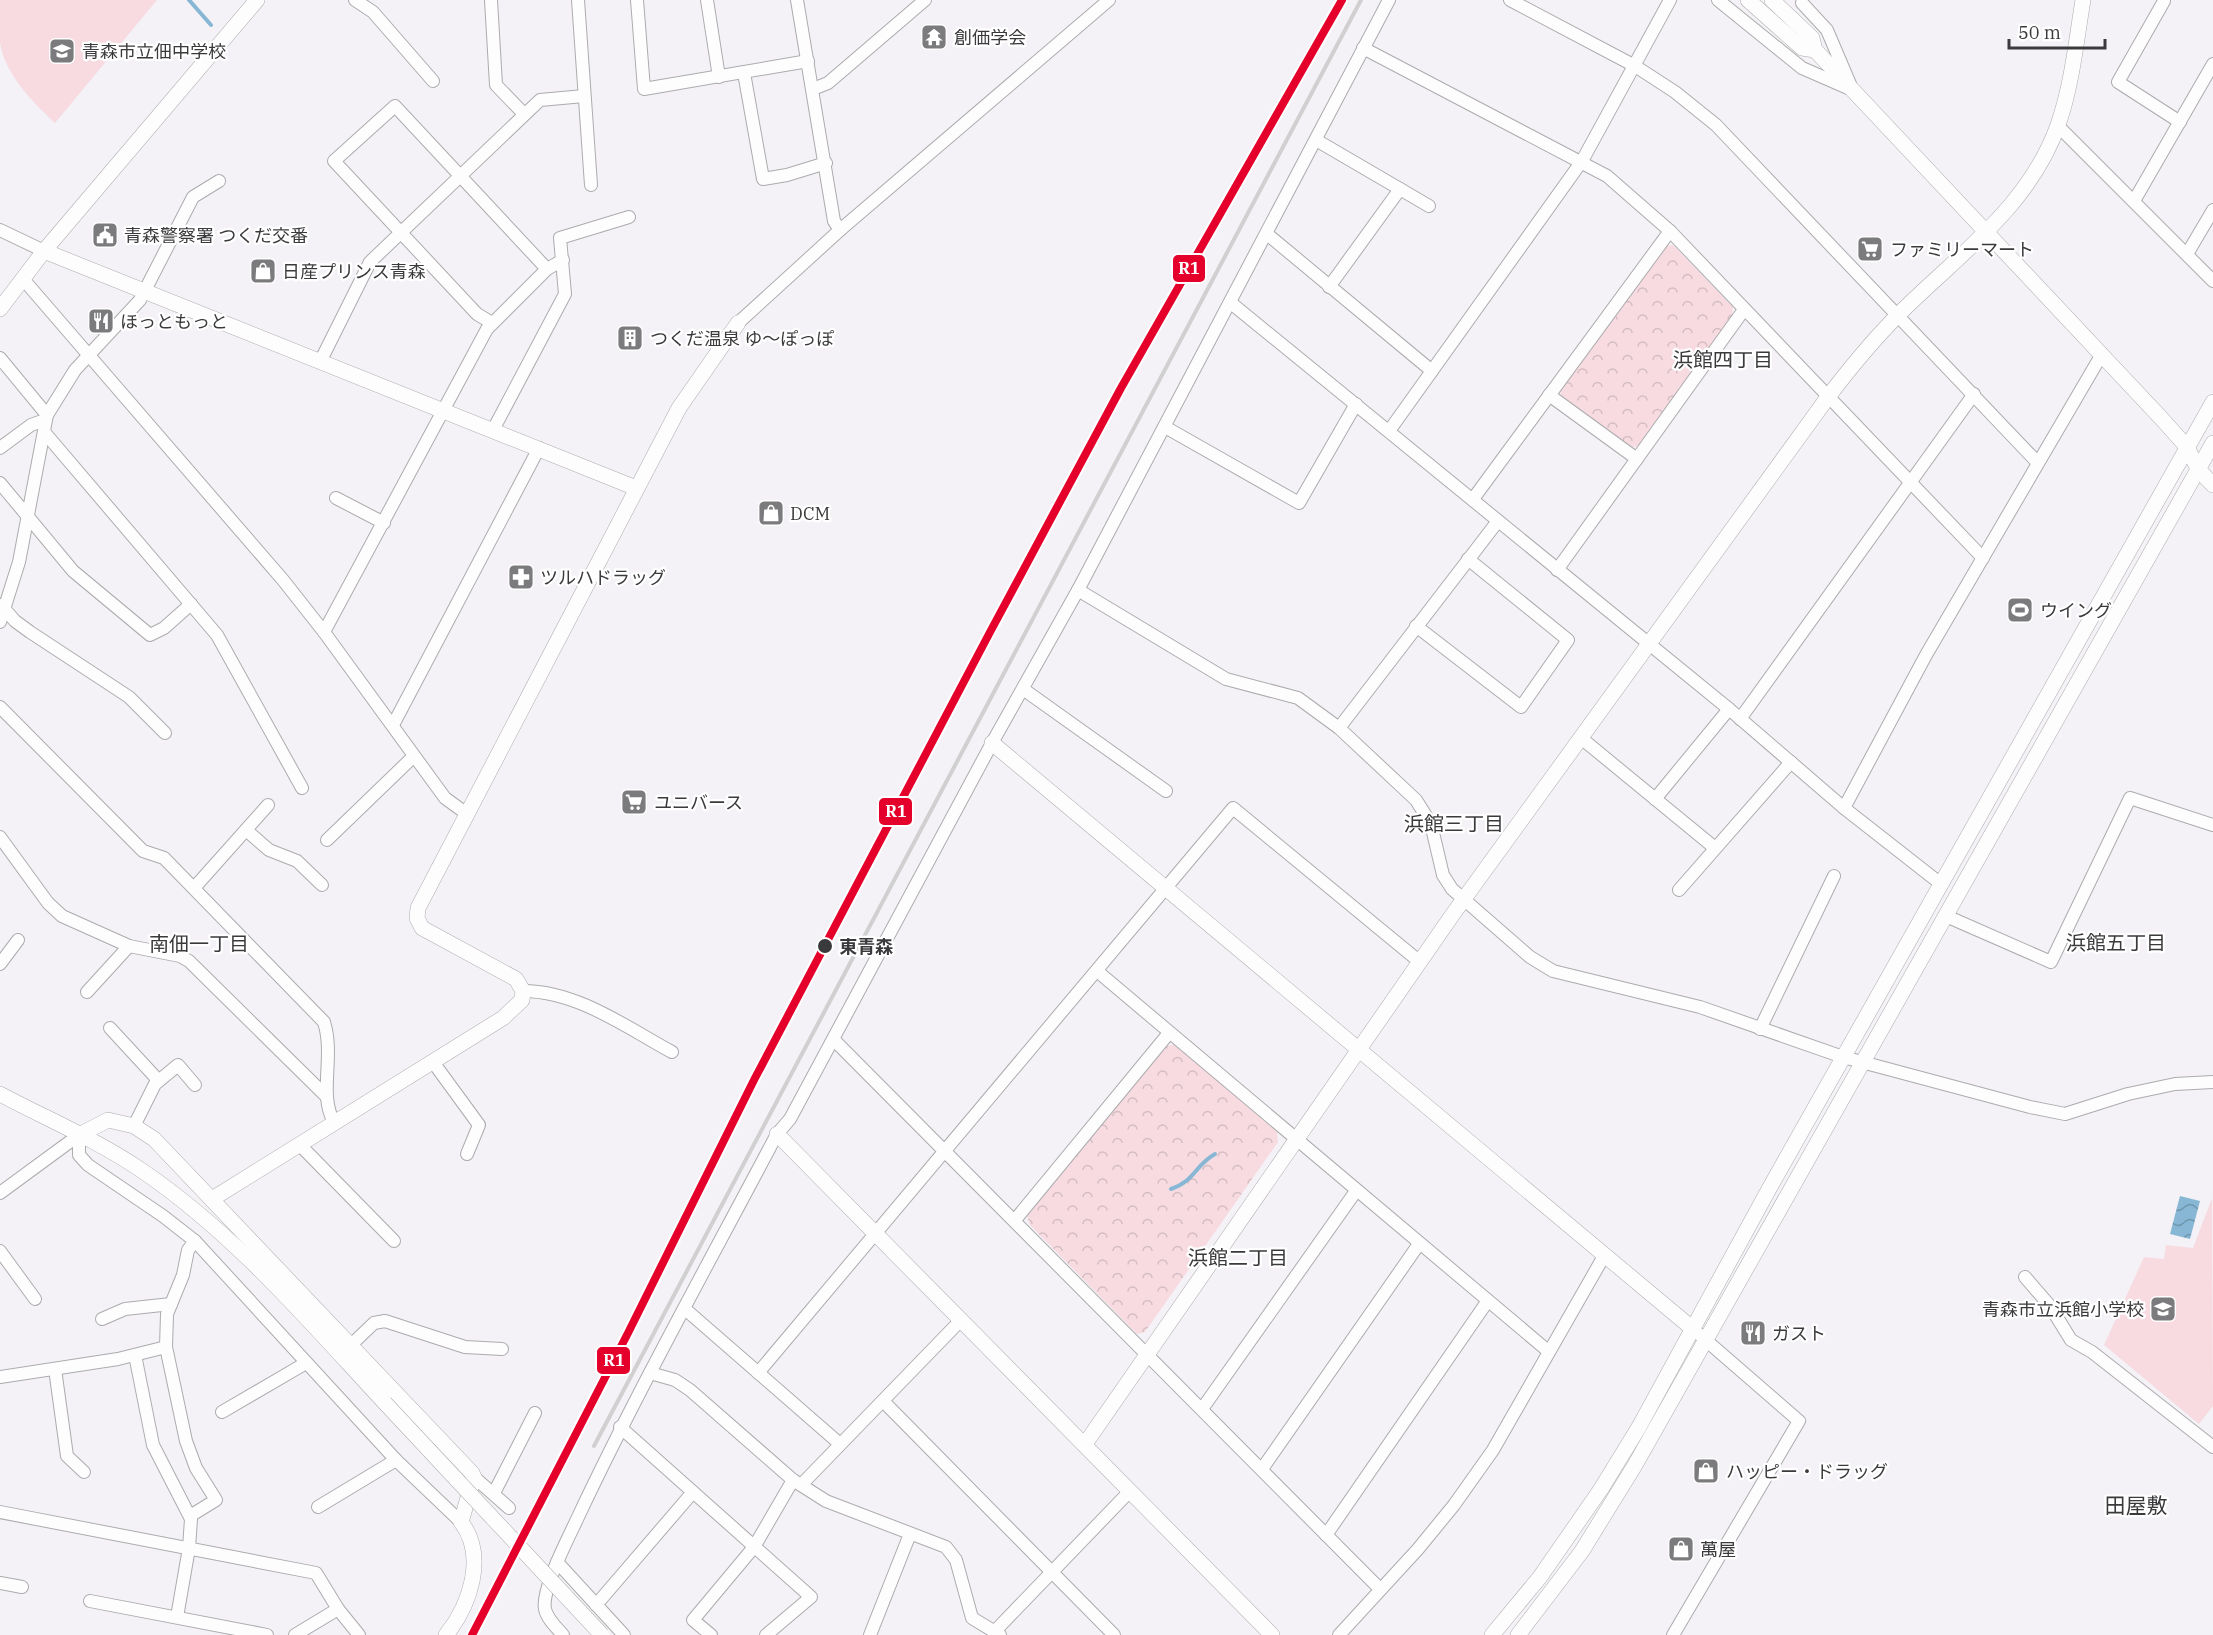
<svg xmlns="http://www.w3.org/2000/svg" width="2213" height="1635" font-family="'IBM Plex Serif','Noto Sans JP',serif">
<defs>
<pattern id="park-crowns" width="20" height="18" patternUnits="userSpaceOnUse" patternTransform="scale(1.5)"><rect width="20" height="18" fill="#f7dbe1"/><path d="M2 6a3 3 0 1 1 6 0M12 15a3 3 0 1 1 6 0" fill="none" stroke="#d4bdc2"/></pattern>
<pattern id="water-waves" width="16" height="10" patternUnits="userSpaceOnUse" patternTransform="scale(1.5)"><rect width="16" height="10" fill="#87b7d4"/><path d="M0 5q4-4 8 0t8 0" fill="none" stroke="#6f96ad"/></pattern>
</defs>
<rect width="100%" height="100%" fill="#f4f2f6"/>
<!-- park -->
<g fill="url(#park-crowns)">
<path d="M1673 245 1733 307 1732 315 1638 446 1630 448 1561 397 1560 391 1666 246Z"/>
<path d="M1175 1044 1277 1132 1278 1142 1145 1332 1137 1334 1030 1225 1027 1216 1166 1046Z"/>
</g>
<!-- garden -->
<g fill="#f7dbe1">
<path d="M0 0H157L55 123C33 103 5 74 0 43 0 29 0 14 0 0Z"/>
<path d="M2212 1198 2213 1406 2199 1424 2104 1345 2144 1257 2164 1259 2166 1245 2193 1248Z"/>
</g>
<!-- water -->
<path fill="url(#water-waves)" d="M2180 1196 2200 1201 2190 1239 2170 1234Z"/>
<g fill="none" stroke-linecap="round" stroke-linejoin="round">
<!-- stream -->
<g stroke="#87b7d4" stroke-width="4">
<path d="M189 0 211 25"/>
<path d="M1171 1189C1196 1180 1194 1166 1215 1154"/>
</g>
<defs>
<g id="minor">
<path d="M355 0 373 12 433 81"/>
<path d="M491 0 496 85 524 114"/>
<path d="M578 0 591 185"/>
<path d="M637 0 644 89 808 61"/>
<path d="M707 0 719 77"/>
<path d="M797 0 834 221 840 230"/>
<path d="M1510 0 1635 66 1675 92 1716 125 2037 462"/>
<path d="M1718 0 1802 68 1848 88"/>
<path d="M2164 1 2118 82 2180 122"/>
<path d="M1802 3 1827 30 1850 84"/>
<path d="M1363 48 1607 176 1670 231 1983 558"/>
<path d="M744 73 763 179 787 175 826 163"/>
<path d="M813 89 828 83 925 0"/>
<path d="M2058 126 2213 281"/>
<path d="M1316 140 1400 189 1329 287"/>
<path d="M1400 189 1429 206"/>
<path d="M2134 201 2213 64"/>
<path d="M0 230 44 251"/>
<path d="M1267 234 1432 371"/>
<path d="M2187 254 2213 210"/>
<path d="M23 279 283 580 324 632 445 798 467 814"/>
<path d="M1231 303 1729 709 1844 808 1941 884"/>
<path d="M492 323 477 314 334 161 395 106 547 269"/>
<path d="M738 323 840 230 1109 0"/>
<path d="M0 358 47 415"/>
<path d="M320 362 370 262 540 100 584 96"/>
<path d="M1549 395 1637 459"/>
<path d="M1165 427 1299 503 1356 404"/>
<path d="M493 430 565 294 560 238 629 217"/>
<path d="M1389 431 1582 161 1670 0"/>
<path d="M45 433 217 635 302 788"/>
<path d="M0 448 31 425 45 420"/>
<path d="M0 483 73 571 150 635 164 628 191 604"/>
<path d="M336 498 384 523"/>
<path d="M1473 499 1670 231"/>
<path d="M1557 570 1743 311"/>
<path d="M1078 590 1226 679 1298 698 1339 728 1416 800 1431 824 1443 875 1452 889 1530 957 1553 971 1700 1007 1843 1057 2030 1107 2065 1114 2128 1094 2175 1084 2213 1082"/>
<path d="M1 605 15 621 30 632 129 697 165 733"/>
<path d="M0 622 19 562 47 415 75 370 140 300 193 197 219 181"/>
<path d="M1416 626 1521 707 1568 640 1468 559"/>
<path d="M324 632 487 329 547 269 563 260"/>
<path d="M1023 689 1166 791"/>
<path d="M0 707 143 851 164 858 324 1022C335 1057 318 1094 334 1122"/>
<path d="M1740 719 1974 394"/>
<path d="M393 725 539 448"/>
<path d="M1339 728 1498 521"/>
<path d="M1581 738 1715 848"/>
<path d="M1655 799 1729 709"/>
<path d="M1844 808 1926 655 2102 354"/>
<path d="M246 830 269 850 297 861 322 885"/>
<path d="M0 837 48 903 62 916 129 946 180 956 189 961 326 1096"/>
<path d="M327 840 414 756"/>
<path d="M194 888 268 805"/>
<path d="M1679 890 1791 762"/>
<path d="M1946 916 2051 962 2130 798 2213 825"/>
<path d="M0 964 18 940"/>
<path d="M1097 971 1548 1351"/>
<path d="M523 991C577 991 626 1027 672 1052"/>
<path d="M87 992 129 946"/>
<path d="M110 1028 158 1080"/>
<path d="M1760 1029 1834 876"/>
<path d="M834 1040 1380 1589"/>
<path d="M433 1062 479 1125 467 1154"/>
<path d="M134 1126 155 1084 178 1065 195 1085"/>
<path d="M79 1135V1155L88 1165 163 1216 195 1241 396 1460 461 1522"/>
<path d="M299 1144 394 1241"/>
<path d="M0 1193 79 1135"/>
<path d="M1015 1220 1169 1033"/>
<path d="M0 1251 35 1299"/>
<path d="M2025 1277 2050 1306 2071 1340 2092 1352 2213 1447"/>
<path d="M685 1309 840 1444"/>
<path d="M102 1319 125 1309 171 1304"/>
<path d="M351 1345 374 1323 385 1321 465 1347 502 1349"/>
<path d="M166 1347 186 1441 196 1468 216 1500 190 1516"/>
<path d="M135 1355 153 1445 191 1519 189 1548 177 1617"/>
<path d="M55 1369 67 1456 84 1472"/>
<path d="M650 1373 675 1380 690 1390 793 1480 826 1501 946 1547 956 1560 972 1618 1000 1635"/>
<path d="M758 1373 1233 808 1420 962"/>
<path d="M0 1377 118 1359 166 1347 167 1314 183 1275 188 1250 195 1241"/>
<path d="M883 1401 1114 1635"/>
<path d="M1202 1409 1356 1191"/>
<path d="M222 1412 306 1363"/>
<path d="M620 1427 811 1597 766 1635"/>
<path d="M1262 1469 1419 1244"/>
<path d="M474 1477 509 1508"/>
<path d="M801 1485 961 1320"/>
<path d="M494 1493 535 1413"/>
<path d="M318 1507 396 1460"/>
<path d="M0 1512 316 1573 338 1609 359 1635"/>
<path d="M1326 1535 1487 1302"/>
<path d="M557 1562 624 1635"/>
<path d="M0 1583 22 1587"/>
<path d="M90 1601 267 1635"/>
<path d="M596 1605 693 1492"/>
<path d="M996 1630 1130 1491"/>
<path d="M295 1635 338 1609"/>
<path d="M563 1635C557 1628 547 1619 545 1609 541 1589 570 1535 579 1515 640 1386 710 1261 777 1134L790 1119 992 743 1078 590 1389 0"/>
<path d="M711 1635 693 1620 754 1547 793 1480"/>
<path d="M870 1635 910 1534"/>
<path d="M1339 1635 1418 1549 1454 1505 1493 1450 1604 1256"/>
<path d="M1673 1635 1799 1421 1693 1329"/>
</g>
<g id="tertiary">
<path d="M1748 0 1802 48 1815 50"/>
<path d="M1772 0 1812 38 1815 50 2161 418 2187 447 2198 469 2213 485"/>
<path d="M44 251 636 488"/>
<path d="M0 309 44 251 257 0"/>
<path d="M992 743 1693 1329"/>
<path d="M0 1094C47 1119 97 1140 141 1170 234 1233 308 1320 385 1403"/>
<path d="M777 1134 1272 1635"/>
<path d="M79 1135 108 1120 134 1126 154 1139 472 1473 474 1477 461 1522C487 1556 470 1605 446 1635"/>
<path d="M212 1199 503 1018 522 1000 523 991 516 979 422 928 417 918 418 908 679 408 738 323"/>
<path d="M1085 1444 1453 914 1828 397C1850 368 1873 340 1899 314 1958 255 2029 207 2058 125 2072 85 2076 42 2083 0"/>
<path d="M1492 1635 1540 1577 1601 1489 1639 1427 1769 1189 2213 402"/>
<path d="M1518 1635 1582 1551 1635 1465 2213 443"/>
</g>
</defs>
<!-- minor casing -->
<use href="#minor" stroke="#acabad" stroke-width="14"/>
<!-- tertiary casing -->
<use href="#tertiary" stroke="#acabad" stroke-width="16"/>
<!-- minor -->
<use href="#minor" stroke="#fdfdfe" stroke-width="12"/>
<!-- tertiary -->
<use href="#tertiary" stroke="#fdfdfe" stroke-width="15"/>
<!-- rail -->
<path stroke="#d1d0d1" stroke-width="4" d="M594 1446 1361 0"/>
<defs>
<path id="tertiary-bridge" d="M385 1403 602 1635"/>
</defs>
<!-- tertiary-bridge casing -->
<use href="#tertiary-bridge" stroke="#acabad" stroke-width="16" stroke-linecap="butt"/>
<!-- tertiary-bridge -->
<use href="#tertiary-bridge" stroke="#fdfdfe" stroke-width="15"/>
<defs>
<path id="rail-1" d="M472 1635 628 1333 754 1080 989 634 1121 388 1342 0"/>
</defs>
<!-- rail-1 casing -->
<use href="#rail-1" stroke="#fff" stroke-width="12"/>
<!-- rail-1 -->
<use href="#rail-1" stroke="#e4002b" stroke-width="8"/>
</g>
<!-- icons -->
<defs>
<symbol id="temple-square" viewBox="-11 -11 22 22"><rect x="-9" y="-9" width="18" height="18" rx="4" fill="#7b7a7d" stroke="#fff"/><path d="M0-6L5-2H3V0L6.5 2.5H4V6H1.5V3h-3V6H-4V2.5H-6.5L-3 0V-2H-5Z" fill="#fff"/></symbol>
<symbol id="school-square" viewBox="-11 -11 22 22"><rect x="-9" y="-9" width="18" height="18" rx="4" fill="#7b7a7d" stroke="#fff"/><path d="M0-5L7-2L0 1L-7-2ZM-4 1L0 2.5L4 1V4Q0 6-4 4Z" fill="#fff"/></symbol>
<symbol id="civic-square" viewBox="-11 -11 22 22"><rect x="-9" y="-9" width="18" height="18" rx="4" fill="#7b7a7d" stroke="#fff"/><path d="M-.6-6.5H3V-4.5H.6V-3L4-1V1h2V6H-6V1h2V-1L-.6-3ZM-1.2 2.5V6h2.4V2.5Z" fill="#fff"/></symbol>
<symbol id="supermarket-square" viewBox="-11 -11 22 22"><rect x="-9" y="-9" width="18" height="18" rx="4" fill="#7b7a7d" stroke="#fff"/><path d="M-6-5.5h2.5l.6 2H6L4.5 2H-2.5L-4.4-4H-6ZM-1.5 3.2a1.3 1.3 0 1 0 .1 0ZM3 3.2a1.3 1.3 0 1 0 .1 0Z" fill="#fff"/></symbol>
<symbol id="shop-square" viewBox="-11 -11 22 22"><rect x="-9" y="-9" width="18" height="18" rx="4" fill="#7b7a7d" stroke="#fff"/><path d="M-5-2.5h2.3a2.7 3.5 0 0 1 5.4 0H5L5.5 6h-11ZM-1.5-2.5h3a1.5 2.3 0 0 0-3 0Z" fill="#fff"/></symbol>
<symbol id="restaurant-square" viewBox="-11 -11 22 22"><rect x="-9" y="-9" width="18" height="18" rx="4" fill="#7b7a7d" stroke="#fff"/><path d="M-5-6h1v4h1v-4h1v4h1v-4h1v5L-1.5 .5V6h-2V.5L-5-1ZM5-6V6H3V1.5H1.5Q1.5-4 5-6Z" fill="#fff"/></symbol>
<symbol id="building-square" viewBox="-11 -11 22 22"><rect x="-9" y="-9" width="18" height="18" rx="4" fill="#7b7a7d" stroke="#fff"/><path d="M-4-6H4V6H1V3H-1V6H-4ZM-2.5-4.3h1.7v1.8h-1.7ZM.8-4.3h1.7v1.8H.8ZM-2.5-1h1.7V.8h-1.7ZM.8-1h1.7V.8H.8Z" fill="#fff"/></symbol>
<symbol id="pharmacy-square" viewBox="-11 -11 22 22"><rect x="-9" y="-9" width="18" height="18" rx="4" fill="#7b7a7d" stroke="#fff"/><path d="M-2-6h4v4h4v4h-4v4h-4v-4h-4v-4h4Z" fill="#fff"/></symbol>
<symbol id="stadium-square" viewBox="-11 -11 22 22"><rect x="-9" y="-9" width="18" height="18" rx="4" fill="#7b7a7d" stroke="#fff"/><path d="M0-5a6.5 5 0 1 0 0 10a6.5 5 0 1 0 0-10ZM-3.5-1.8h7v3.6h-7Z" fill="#fff"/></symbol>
</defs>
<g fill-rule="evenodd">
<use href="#temple-square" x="919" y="22" width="30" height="30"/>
<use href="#school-square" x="47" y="36" width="30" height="30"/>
<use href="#civic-square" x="90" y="220" width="30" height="30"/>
<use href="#supermarket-square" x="1855" y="234" width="30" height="30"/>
<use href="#shop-square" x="248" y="256" width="30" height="30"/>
<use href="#restaurant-square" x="86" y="306" width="30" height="30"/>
<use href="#building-square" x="615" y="323" width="30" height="30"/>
<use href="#shop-square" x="756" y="498" width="30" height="30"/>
<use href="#pharmacy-square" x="506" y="562" width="30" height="30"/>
<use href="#stadium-square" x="2005" y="595" width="30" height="30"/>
<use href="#supermarket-square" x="619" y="787" width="30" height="30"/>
<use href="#school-square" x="2148" y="1294" width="30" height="30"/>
<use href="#restaurant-square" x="1738" y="1318" width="30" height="30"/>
<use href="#shop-square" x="1691" y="1456" width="30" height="30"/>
<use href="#shop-square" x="1666" y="1534" width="30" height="30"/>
</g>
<!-- markers -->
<circle fill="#3a3a3c" stroke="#fff" stroke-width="2" cx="825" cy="946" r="8"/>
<g text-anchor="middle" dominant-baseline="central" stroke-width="4.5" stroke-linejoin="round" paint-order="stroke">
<!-- poi labels -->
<g font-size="18" fill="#3a3a3c" stroke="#fff" text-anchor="start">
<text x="954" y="37">創価学会</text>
<text x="82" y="51">青森市立佃中学校</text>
<text x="124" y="235">青森警察署 つくだ交番</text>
<text x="1890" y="249">ファミリーマート</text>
<text x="282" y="271">日産プリンス青森</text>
<text x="120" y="321">ほっともっと</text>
<text x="650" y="338">つくだ温泉 ゆ～ぽっぽ</text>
<text x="790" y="513">DCM</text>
<text x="540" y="577">ツルハドラッグ</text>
<text x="2040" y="610">ウイング</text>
<text x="654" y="802">ユニバース</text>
<text x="2144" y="1309" text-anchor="end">青森市立浜館小学校</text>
<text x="1772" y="1333">ガスト</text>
<text x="1726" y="1471">ハッピー・ドラッグ</text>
<text x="1700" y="1549">萬屋</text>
</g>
<!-- stop labels -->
<g font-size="18" font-weight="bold" fill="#3a3a3c" stroke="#fff" text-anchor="start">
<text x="839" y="946">東青森</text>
</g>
<!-- neighbourhood labels -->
<g font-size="20" fill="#3a3a3c" stroke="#fff">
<text x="1723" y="359">浜館四丁目</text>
<text x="1454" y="823">浜館三丁目</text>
<text x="2116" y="942">浜館五丁目</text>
<text x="199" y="943">南佃一丁目</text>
<text x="1238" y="1257">浜館二丁目</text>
</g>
<!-- quarter labels -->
<g font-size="21" fill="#3a3a3c" stroke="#fff">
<text x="2136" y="1505">田屋敷</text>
</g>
</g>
<g stroke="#fff" stroke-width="2">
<rect x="1172" y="254" width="34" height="29" rx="6" fill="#e4002b"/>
<rect x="878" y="797" width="35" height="29" rx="6" fill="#e4002b"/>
<rect x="596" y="1346" width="35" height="29" rx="6" fill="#e4002b"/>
</g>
<g font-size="16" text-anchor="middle" font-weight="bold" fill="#fff">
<text x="1189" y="274">R1</text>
<text x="896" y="817">R1</text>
<text x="614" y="1366">R1</text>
</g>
<!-- scale -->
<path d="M2009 39v9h96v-9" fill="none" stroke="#3a3a3c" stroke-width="3"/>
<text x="2018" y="39" font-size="18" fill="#3a3a3c" stroke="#ffffff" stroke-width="4.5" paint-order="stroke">50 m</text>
</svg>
